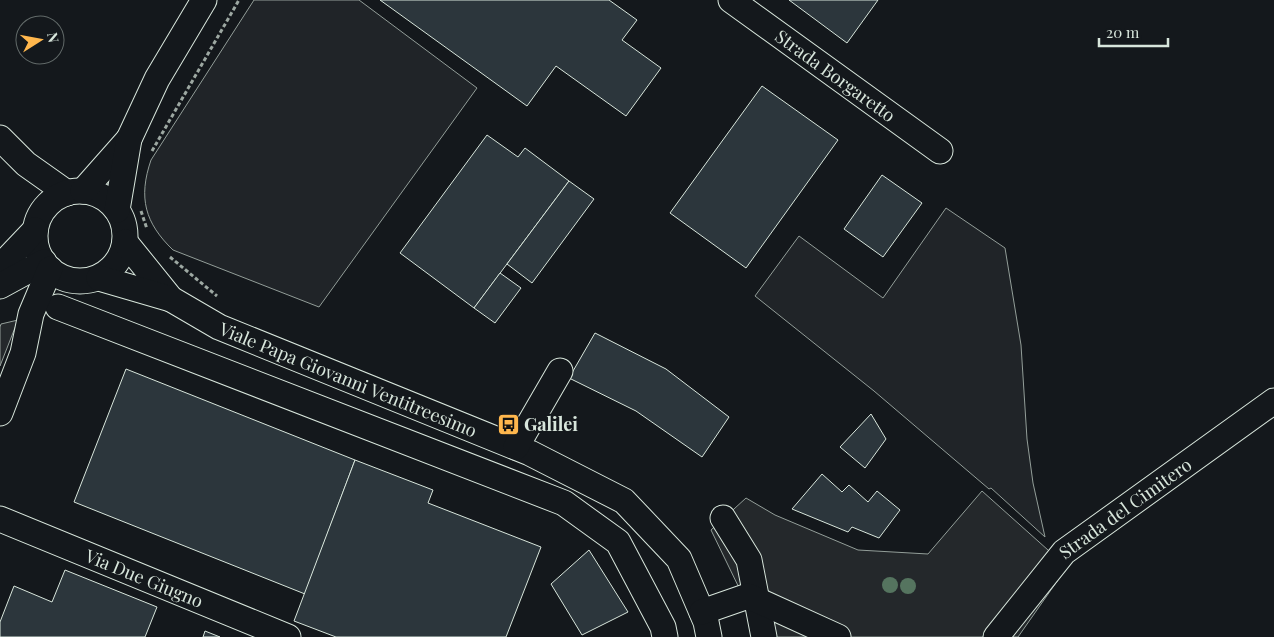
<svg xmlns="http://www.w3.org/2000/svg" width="1274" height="637" font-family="'Playfair Display',serif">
<rect width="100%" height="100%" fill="#14181c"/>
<!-- green -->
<g fill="#202428" stroke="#939e99">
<path d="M254 0H359L477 88 319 307 173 250C145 223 138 198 151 160Z"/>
<path d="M946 208 1005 248 1021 345 1027 439 1033 483 1045 537 991 488 989 489 874 391 755 296 799 236 883 298Z"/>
</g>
<!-- parking -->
<g fill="#24282b" stroke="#939e99">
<path d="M18 320 0 366V327L1 324Z"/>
<path d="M982 491 1067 567 1018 637H756L743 596 711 530 746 498 775 515 858 550 928 554Z"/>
</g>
<!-- building -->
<g fill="#2c363c" stroke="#d8e6dc">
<path d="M380 0H609L637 20 622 40 661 68 626 116 556 66 527 106Z"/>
<path d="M789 0H878L847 43Z"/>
<path d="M762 86 838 140 746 268 670 213Z"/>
<path d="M487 135 518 157 525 148 569 181 474 308 400 253Z"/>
<path d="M882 175 922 203 883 257 844 229Z"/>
<path d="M569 181 594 199 532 283 507 264Z"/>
<path d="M500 273 521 288 495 323 474 308Z"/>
<path d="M595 333 666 369 729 417 702 457 636 411 569 378Z"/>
<path d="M126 369 355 460 305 594 74 502Z"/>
<path d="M871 414 886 439 865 468 840 447Z"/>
<path d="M355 460 433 490 428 503 541 547 506 637H336L294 621Z"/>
<path d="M822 474 842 492 849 485 868 502 877 491 900 510 879 538 852 527 848 532 792 509Z"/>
<path d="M589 550 628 612 582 635 551 584Z"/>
<path d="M65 570 157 607 145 637H0V622L14 586 52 602Z"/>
<path d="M205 631 220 637H203Z"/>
</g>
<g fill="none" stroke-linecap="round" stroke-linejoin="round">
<defs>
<g id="minor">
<path id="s1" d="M731 0 940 151"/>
<path d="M0 138 26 164 67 193"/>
<circle cx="80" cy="236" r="45"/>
<path d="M83 191 129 139"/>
<path d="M117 210 129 139 157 79 204 0"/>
<path d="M125 242 171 299"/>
<path d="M0 267 35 230"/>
<path id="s2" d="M99 278 171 299 219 327 530 453 624 501 679 559 706 622 709 637"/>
<path d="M0 286 44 262"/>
<path d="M58 307 564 503 618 542 663 627 665 637"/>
<path d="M0 413 23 353 31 314 50 269"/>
<path d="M516 447 560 371"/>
<path d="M723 518 749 560 764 637"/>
<path id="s3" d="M0 519 288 637"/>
<path d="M702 612 748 596 838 637"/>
<path id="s4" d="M996 637 1064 552 1274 401"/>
</g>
</defs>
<!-- minor casing -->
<use href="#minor" stroke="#d8e6dc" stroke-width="27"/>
<!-- path -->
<g stroke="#9da8a2" stroke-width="3" stroke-dasharray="4 2.5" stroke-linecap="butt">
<path d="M152 151 239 0"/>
<path d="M141 211 147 229"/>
<path d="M170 257 217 296"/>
</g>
<!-- minor -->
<use href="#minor" stroke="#14181c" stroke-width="25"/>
</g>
<!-- trees -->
<g fill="#55745f">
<circle cx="890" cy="585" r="8"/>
<circle cx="908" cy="586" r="8"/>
</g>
<!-- icons -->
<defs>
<symbol id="bus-square" viewBox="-11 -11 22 22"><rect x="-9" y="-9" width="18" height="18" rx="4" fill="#ffb74d" stroke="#14181c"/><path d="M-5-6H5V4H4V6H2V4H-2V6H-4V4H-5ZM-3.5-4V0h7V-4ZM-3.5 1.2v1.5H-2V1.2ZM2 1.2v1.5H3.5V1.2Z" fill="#111"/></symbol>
</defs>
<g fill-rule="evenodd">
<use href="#bus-square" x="496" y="412" width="25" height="25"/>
</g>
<g text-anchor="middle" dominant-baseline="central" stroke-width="4" stroke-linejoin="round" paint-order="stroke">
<!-- street labels -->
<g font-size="18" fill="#d8e6dc" stroke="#14181c">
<text stroke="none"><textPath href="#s1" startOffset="129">Strada Borgaretto</textPath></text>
<text stroke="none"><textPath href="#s2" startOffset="270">Viale Papa Giovanni Ventitreesimo</textPath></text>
<text stroke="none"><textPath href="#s4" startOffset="184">Strada del Cimitero</textPath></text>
<text stroke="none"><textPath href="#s3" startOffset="156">Via Due Giugno</textPath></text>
</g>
<!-- poi labels -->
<g font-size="18" font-weight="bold" fill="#d8e6dc" stroke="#14181c" text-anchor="start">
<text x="524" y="424">Galilei</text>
</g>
</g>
<!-- north arrow -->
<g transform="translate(40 40) rotate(79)"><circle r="24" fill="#14181c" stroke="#626a69"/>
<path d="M0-4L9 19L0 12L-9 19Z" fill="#ffb74d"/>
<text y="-8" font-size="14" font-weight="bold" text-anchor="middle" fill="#d8e6dc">N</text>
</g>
<!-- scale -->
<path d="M1099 38v8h69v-8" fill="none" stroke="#d8e6dc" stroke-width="2.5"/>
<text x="1106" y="38" font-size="15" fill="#d8e6dc" stroke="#14181c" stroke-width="4" paint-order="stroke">20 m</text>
</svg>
